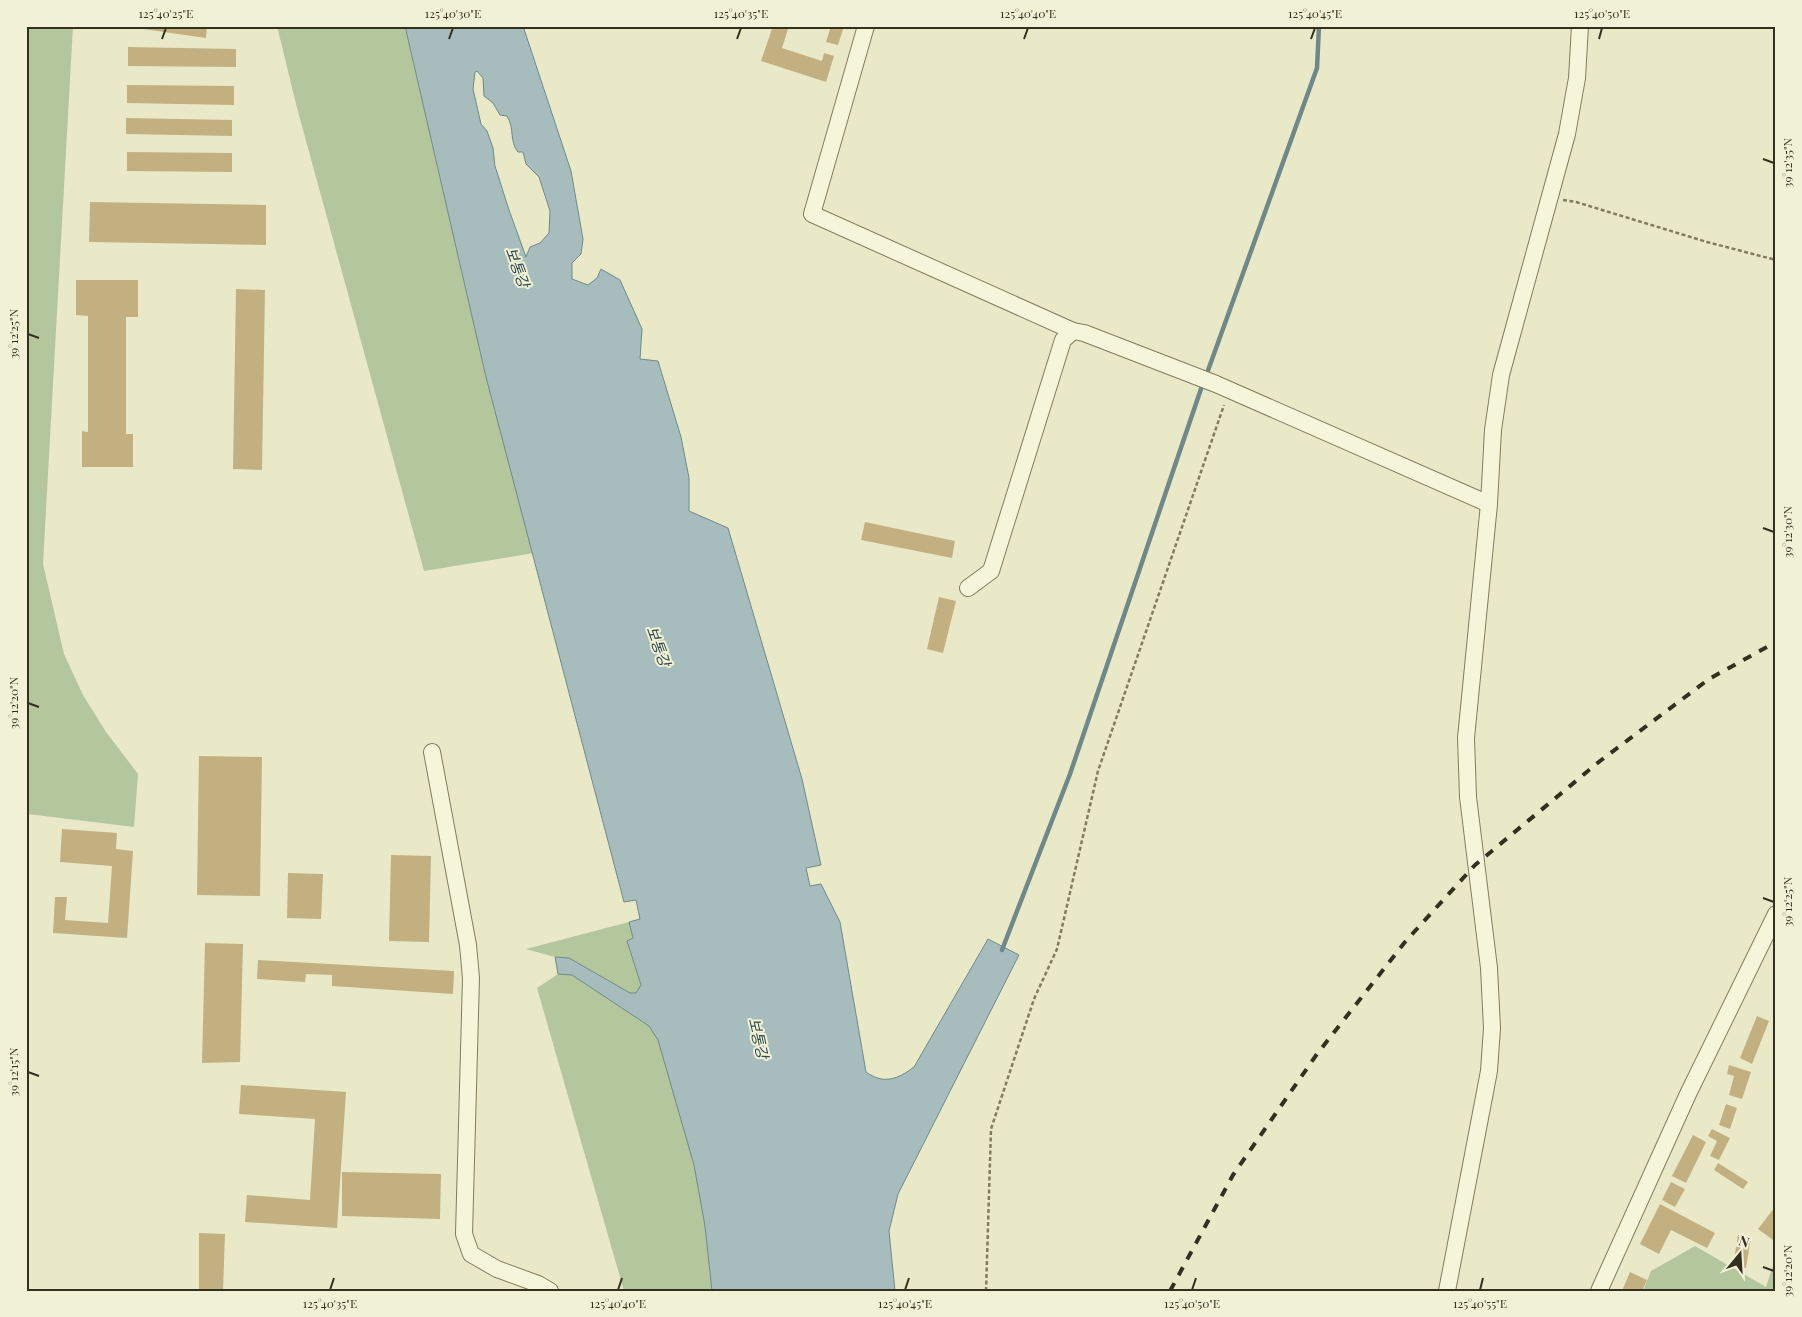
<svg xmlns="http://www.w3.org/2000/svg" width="1802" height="1317" font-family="'Playfair Display','Noto Sans KR',serif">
<rect width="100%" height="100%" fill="#e9e9c7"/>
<!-- green -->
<g fill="#b4c69c">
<path d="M26 26H73L43 564 64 654 83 695 106 732 138 774 134 827 28 814 26 880Z"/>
<path d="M277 26H405L486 377 534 553 424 571 297 108Z"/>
<path d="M629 922 633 939 627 941 641 986 636 993H630L569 958 555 957 526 949Z"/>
<path d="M558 974 572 975 649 1026 658 1040 694 1165 705 1226 712 1291H624L537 988Z"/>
<path d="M1695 1246 1766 1287 1776 1256V1291H1643L1651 1271Z"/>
</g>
<!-- water -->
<path fill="#a7bdbd" stroke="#6f898a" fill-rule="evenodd" d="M405 26H523L571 171 583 239 581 254 572 263V279L588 285 597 278 601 269 620 280 642 329 640 359 658 361 681 437 689 478V511L728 528 802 779 821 865 806 868 810 886 821 884 840 922 866 1072C884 1085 898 1079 914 1067L988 939 1019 955 898 1194 889 1231 895 1291H712L705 1226 694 1165 658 1040 649 1026 572 975 558 974 555 957 569 958 630 993H636L641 985 627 941 633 938 629 922 640 919 636 900 624 902 486 377ZM477 71 483 78 484 96 493 103 500 115 507 116C515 129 509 141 518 152H523L526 164 539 177 550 211 549 233 540 243 530 247 526 257 509 210 495 166 493 148 487 131 481 124 473 89 475 72Z"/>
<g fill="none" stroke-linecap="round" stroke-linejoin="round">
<!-- stream -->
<g stroke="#6f898a" stroke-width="4.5">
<path d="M1206 376 1317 68 1319 26"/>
<path d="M1002 950 1070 774 1203 383"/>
</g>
</g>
<!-- building -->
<g fill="#c3b081">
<path d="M122 26H207L206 38Z"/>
<path d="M773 26H789L782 48 822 61 824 53 834 56 826 82 761 61Z"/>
<path d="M831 26H844L838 45 826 42Z"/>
<path d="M128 47 236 49V67L128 66Z"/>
<path d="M127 85 234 86V105L127 103Z"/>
<path d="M126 118 232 120V136L126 134Z"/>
<path d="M127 152 232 153V172L127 171Z"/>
<path d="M90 202 266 205V245L89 242Z"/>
<path d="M76 280H138V317H126V434H133V467H82V431L88 432V316L76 315Z"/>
<path d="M236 289 265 290 262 470 233 469Z"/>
<path d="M865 522 955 541 952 558 861 540Z"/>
<path d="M939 597 956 601 943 653 927 649Z"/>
<path d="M199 756 262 757 260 896 197 895Z"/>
<path d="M62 829 117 833 116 849 133 851 127 938 53 933 55 897H67L65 920 108 923 112 866 60 862Z"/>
<path d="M391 855 431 856 429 942 389 941Z"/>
<path d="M288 873 323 874 321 919 287 918Z"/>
<path d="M205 943 243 944 240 1062 202 1063Z"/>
<path d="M258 960 454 971 453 994 332 986V975L306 974 305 982 257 979Z"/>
<path d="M1757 1016 1769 1021 1752 1064 1740 1058Z"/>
<path d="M1729 1065 1751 1072 1742 1099 1729 1095 1734 1076 1727 1074Z"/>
<path d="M241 1085 346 1092 337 1228 245 1222 247 1195 310 1200 315 1119 239 1114Z"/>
<path d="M1726 1104 1737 1108 1730 1129 1719 1125Z"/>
<path d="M1712 1129 1730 1138 1719 1160 1710 1156 1717 1141 1708 1136Z"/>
<path d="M1693 1135 1706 1142 1686 1183 1672 1176Z"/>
<path d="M1718 1163 1748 1182 1743 1189 1714 1170Z"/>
<path d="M342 1172 441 1174 440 1219 342 1216Z"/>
<path d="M1671 1182 1685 1189 1675 1207 1662 1200Z"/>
<path d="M1660 1204 1715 1233 1707 1248 1671 1230 1659 1254 1640 1244Z"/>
<path d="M1774 1208 1776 1236 1773 1240 1758 1229Z"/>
<path d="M199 1233 225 1234 223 1291H199Z"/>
<path d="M1738 1235 1751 1237 1746 1268 1733 1266Z"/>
<path d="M1630 1272 1647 1280 1642 1291H1622Z"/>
</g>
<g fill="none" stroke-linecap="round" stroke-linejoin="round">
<defs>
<g id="minor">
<path d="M866 26 812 214 1073 331"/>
<path d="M968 588 991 571 1063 340 1073 331 1084 333 1216 384 1489 504"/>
<path d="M432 752 468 945 471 978 464 1234 471 1254 497 1269 538 1284 550 1291"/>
<path d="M1447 1291 1489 1071 1492 1028 1489 968 1468 797 1466 738 1489 504 1493 430 1501 375 1567 134 1577 78 1580 26"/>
<path d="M1599 1291 1688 1094 1776 914"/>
</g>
</defs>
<!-- minor casing -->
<use href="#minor" stroke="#827c5e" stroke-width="18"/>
<!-- path -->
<g stroke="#827c5e" stroke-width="2.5" stroke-dasharray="4 2.5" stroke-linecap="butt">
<path d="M1563 200 1576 202 1707 242 1776 260"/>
<path d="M986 1291 991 1129 1034 999 1057 949 1098 771 1224 405"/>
</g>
<!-- minor -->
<use href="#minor" stroke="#f5f5d9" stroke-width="16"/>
<!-- rail -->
<path stroke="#343020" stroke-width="4" stroke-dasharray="9 9" stroke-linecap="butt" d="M1170 1291 1233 1175 1317 1054 1405 942 1475 865 1600 761 1709 679 1776 642"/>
</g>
<!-- ticks -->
<path fill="none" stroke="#343020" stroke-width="2" d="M162 39 166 28M449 39 453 28M737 39 741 28M1024 39 1028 28M1311 39 1315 28M1599 39 1602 28M1763 159 1774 163M28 334 39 338M1763 528 1774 532M28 703 39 707M1763 898 1774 902M28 1072 39 1076M1763 1267 1774 1271M330 1290 334 1278M618 1290 622 1278M905 1290 909 1278M1192 1290 1196 1278M1480 1290 1483 1278"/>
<g text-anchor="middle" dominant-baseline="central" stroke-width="4" stroke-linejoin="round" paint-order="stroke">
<!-- water labels -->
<g font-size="15" font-style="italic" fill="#314b52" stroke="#f1f1d5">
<text transform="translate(518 267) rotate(70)">보통강</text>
<text transform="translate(659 646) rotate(70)">보통강</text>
<text transform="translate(759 1038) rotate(77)">보통강</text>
</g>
</g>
<!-- border -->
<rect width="1802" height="1317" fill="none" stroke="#f1f1d5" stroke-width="55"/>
<!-- north arrow -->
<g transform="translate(1740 1254) rotate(18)" stroke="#f1f1d5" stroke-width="4" paint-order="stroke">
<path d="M0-4L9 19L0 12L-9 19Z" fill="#343020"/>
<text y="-8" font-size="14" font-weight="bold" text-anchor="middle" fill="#343020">N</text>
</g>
<rect x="28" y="28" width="1746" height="1262" fill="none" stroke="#343020" stroke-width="2"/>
<g font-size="12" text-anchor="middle" fill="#343020">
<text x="166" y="18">125°40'25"E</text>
<text x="453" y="18">125°40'30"E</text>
<text x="741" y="18">125°40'35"E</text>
<text x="1028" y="18">125°40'40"E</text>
<text x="1315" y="18">125°40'45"E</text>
<text x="1602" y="18">125°40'50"E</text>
<text transform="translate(1788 163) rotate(-90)" y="4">39°12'35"N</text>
<text transform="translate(14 334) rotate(-90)" y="4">39°12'25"N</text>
<text transform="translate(1788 532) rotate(-90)" y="4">39°12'30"N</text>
<text transform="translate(14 703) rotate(-90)" y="4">39°12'20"N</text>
<text transform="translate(1788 902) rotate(-90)" y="4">39°12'25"N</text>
<text transform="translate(14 1072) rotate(-90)" y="4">39°12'15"N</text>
<text transform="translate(1788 1271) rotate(-90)" y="4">39°12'20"N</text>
<text x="330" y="1308">125°40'35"E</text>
<text x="618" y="1308">125°40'40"E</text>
<text x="905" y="1308">125°40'45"E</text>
<text x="1192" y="1308">125°40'50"E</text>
<text x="1480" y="1308">125°40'55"E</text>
</g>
</svg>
